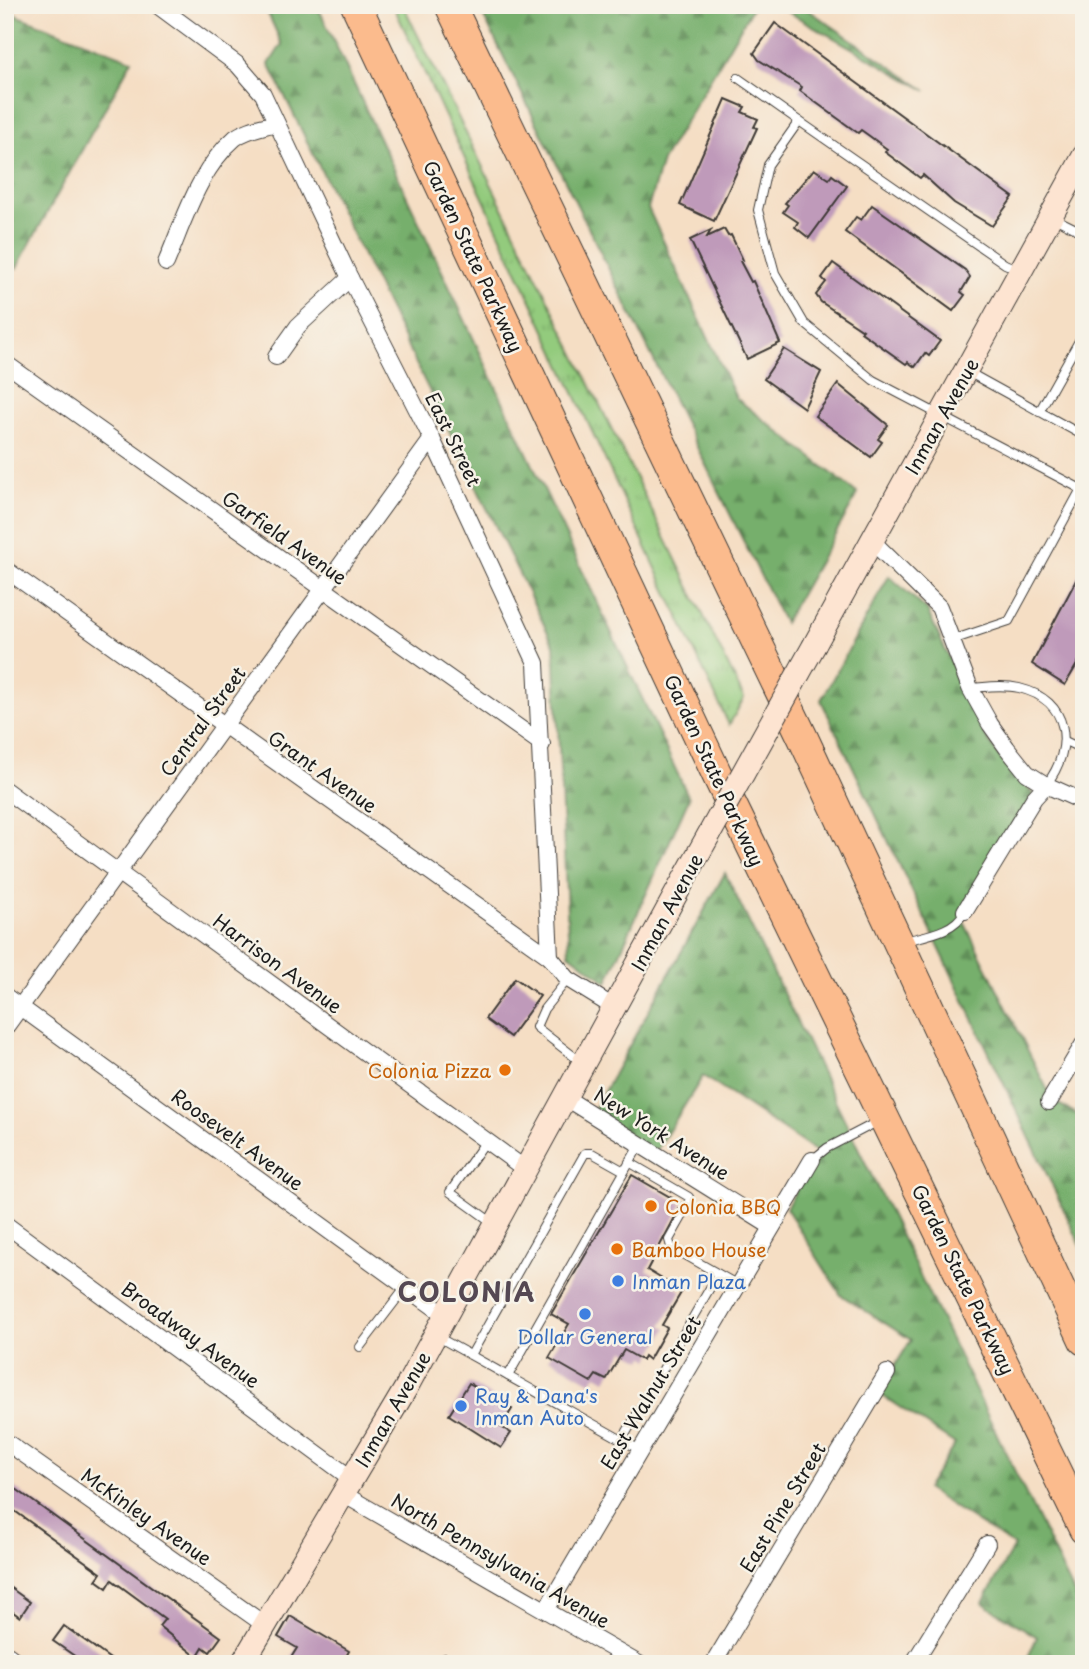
<svg xmlns="http://www.w3.org/2000/svg" width="1089" height="1669" font-family="'Playpen Sans',sans-serif">
<defs>
<pattern id="grass-tufts" width="24" height="20" patternUnits="userSpaceOnUse" patternTransform="scale(1.75)"><rect width="24" height="20" fill="#93cb7d"/><path d="M3 7l-1-3M5 7V3M7 7l1-3M15 17l-1-3M17 17v-4M19 17l1-3" fill="none" stroke="#7eae6b"/></pattern>
<pattern id="forest-firs" width="22" height="20" patternUnits="userSpaceOnUse" patternTransform="scale(1.75)"><rect width="22" height="20" fill="#76af6c"/><path d="M5 1l3.5 6h-7zM16 11l3.5 6h-7z" fill="#608e58"/></pattern>
</defs>
<rect width="100%" height="100%" fill="#f7f3e8"/>
<filter id="ink" filterUnits="userSpaceOnUse"><feTurbulence type="fractalNoise" baseFrequency=".0143" numOctaves="2"/><feDisplacementMap in="SourceGraphic" scale="14" xChannelSelector="R" yChannelSelector="G"/><feConvolveMatrix kernelMatrix="1 2 1 2 8 2 1 2 1" color-interpolation-filters="sRGB"/></filter>
<filter id="wash" filterUnits="userSpaceOnUse"><feTurbulence type="fractalNoise" baseFrequency=".00686" numOctaves="4" result="noise"/><feDisplacementMap in="SourceGraphic" scale="28" xChannelSelector="R" yChannelSelector="G"/><feGaussianBlur stdDeviation="1.57" result="paint"/><feColorMatrix in="noise" values="0 0 0 0 0 0 0 0 0 0 0 0 0 0 0 0 0 1.4 0 .05"/><feComposite in="paint" operator="in"/></filter>
<g filter="url(#wash)">
<rect width="100%" height="100%" fill="#f5dec4"/>
<!-- grass -->
<path fill="url(#grass-tufts)" stroke="#58744c" stroke-width="2" d="M393 5H403L744 698 729 725Z"/>
<!-- forest -->
<g fill="url(#forest-firs)" stroke="#496644" stroke-width="2">
<path d="M264 5H317L689 798 607 982 569 953 554 645 269 64 282 44Z"/>
<path d="M478 5H754L662 161 648 208 736 398 858 494 784 623Z"/>
<path d="M776 5H801L927 91Z"/>
<path d="M5 11 132 60 16 269 5 260Z"/>
<path d="M889 576 927 610 985 736 1007 767 1034 794 960 914 1053 1101 1084 1118V1252L821 700Z"/>
<path d="M725 873 1084 1614V1664H1025L1037 1637 983 1603 1014 1546 926 1489 955 1444 878 1393 911 1340 841 1295 786 1208 818 1153 703 1076 655 1153 591 1115Z"/>
</g>
<g id="blocks">
<!-- building -->
<g fill="#bf9aba">
<path d="M775 23 1013 197 992 226 954 203 923 175 920 178 885 152 887 149 868 135 861 130 858 133 800 91 802 87 759 60 754 53Z"/>
<path d="M726 99 745 107 742 112 758 119 754 127 757 128 714 221 680 205Z"/>
<path d="M814 169 829 179 832 175 847 186 809 238 795 227 798 222 783 212 788 205 785 203Z"/>
<path d="M872 205 965 270 970 277 961 292 965 295 953 311 845 232 856 217 861 220Z"/>
<path d="M724 229 728 236 731 235 743 260 740 261 751 282 753 281 780 343 747 359 690 240 711 230 707 237Z"/>
<path d="M833 263 940 341 929 356 925 353 915 367 908 362 906 364 861 332 863 330 821 302 816 295 826 282 822 278Z"/>
<path d="M784 349 821 372 804 408 764 379Z"/>
<path d="M838 384 888 425 878 439 882 442 871 457 815 416Z"/>
<path d="M1084 565V664L1079 661 1065 685 1032 664Z"/>
<path d="M515 978 540 996 510 1037 485 1019Z"/>
<path d="M632 1175 682 1204 647 1270 682 1291 662 1325 667 1328 649 1360 644 1356 642 1360 624 1350 606 1380 596 1375 591 1382 549 1358 569 1324 551 1314Z"/>
<path d="M469 1383 512 1409 501 1427 511 1433 501 1448 449 1415Z"/>
<path d="M5 1481 221 1637 210 1652 203 1647 197 1657 159 1626 165 1619 157 1613 112 1580 107 1588 96 1580 101 1573 5 1504Z"/>
<path d="M5 1584 30 1602 20 1617 5 1606Z"/>
<path d="M290 1616 349 1651 342 1664H287L297 1648 278 1637Z"/>
<path d="M64 1626 91 1645 117 1664H86L76 1657 53 1641Z"/>
</g>
</g>
</g>
<g filter="url(#ink)">
<use href="#blocks" fill-opacity="0" stroke="#3d3935" stroke-width="2"/>
<g fill="none" stroke-linecap="round" stroke-linejoin="round">
<defs>
<g id="service">
<path d="M738 78 799 121"/>
<path d="M1052 217 1084 233"/>
<path d="M968 372 1084 436"/>
<path d="M1039 412 1084 332"/>
<path d="M952 640 1009 621 1081 489 873 380 804 323 775 273 758 210 768 165 799 121 1005 264 1019 270"/>
<path d="M970 688C986 687 1003 684 1019 688 1070 700 1075 748 1046 785"/>
<path d="M1065 741 1084 750"/>
<path d="M905 941C927 935 954 932 965 911"/>
<path d="M568 979 544 1009 536 1027 581 1062"/>
<path d="M486 1141 450 1192 493 1223"/>
<path d="M812 1160 827 1148 879 1121"/>
<path d="M629 1162 689 1197 690 1203 669 1240 671 1247 738 1285"/>
<path d="M438 1337 640 1450"/>
<path d="M360 1347 406 1287"/>
<path d="M471 1355 585 1153H592L624 1171"/>
<path d="M508 1376 640 1144"/>
<path d="M622 1440 718 1274"/>
</g>
<g id="minor">
<path d="M157 5 238 65 263 94 350 278 432 439 536 663 550 957"/>
<path d="M166 263C184 221 199 169 235 138 247 129 263 127 276 123"/>
<path d="M276 357 298 326 350 278"/>
<path d="M5 363 542 744"/>
<path d="M872 541 939 607 970 688 990 724 1007 748 1027 773 1046 785 1084 802"/>
<path d="M5 569 550 957 568 979 615 1008"/>
<path d="M5 790 525 1169"/>
<path d="M965 911 1034 798 1046 785"/>
<path d="M5 996 445 1315"/>
<path d="M5 1028 432 439"/>
<path d="M564 1097 772 1227"/>
<path d="M1049 1102 1084 1043"/>
<path d="M5 1224 352 1479"/>
<path d="M5 1441 265 1625"/>
<path d="M343 1494 639 1664"/>
<path d="M546 1610 812 1160"/>
<path d="M5 1653 20 1664"/>
<path d="M445 1664 446 1662"/>
<path d="M713 1664 887 1373"/>
<path d="M913 1664 987 1544"/>
</g>
<g id="secondary">
<path d="M815 644 1084 156"/>
<path d="M242 1664 406 1388 687 874"/>
</g>
<g id="motorway">
<path d="M356 5 719 779 1084 1529"/>
<path d="M450 5 803 738 1084 1340"/>
</g>
</defs>
<!-- service casing -->
<use href="#service" stroke="#3d3935" stroke-width="10"/>
<!-- minor casing -->
<use href="#minor" stroke="#3d3935" stroke-width="18"/>
<!-- secondary casing -->
<use href="#secondary" stroke="#3d3935" stroke-width="25"/>
<!-- motorway casing -->
<use href="#motorway" stroke="#3d3935" stroke-width="32"/>
<!-- path -->
<path stroke="#3d3935" stroke-width="2.5" stroke-dasharray="5 5" stroke-linecap="butt" d="M1078 698 1084 701"/>
<!-- service -->
<use href="#service" stroke="#fff" stroke-width="8"/>
<!-- minor -->
<use href="#minor" stroke="#fff" stroke-width="16"/>
<!-- secondary -->
<use href="#secondary" stroke="#fde4d1" stroke-width="23"/>
<!-- motorway -->
<use href="#motorway" stroke="#fbbb8d" stroke-width="30"/>
<defs>
<path id="secondary-bridge" d="M687 874 815 644"/>
</defs>
<!-- secondary-bridge casing -->
<use href="#secondary-bridge" stroke="#3d3935" stroke-width="25" stroke-linecap="butt"/>
<!-- secondary-bridge -->
<use href="#secondary-bridge" stroke="#fde4d1" stroke-width="23"/>
</g>
</g>
<!-- markers -->
<g fill="#e8710a" stroke="#f7f3e8" stroke-width="2.5">
<circle cx="505" cy="1070" r="7"/>
<circle cx="651" cy="1206" r="7"/>
<circle cx="617" cy="1249" r="7"/>
</g>
<g fill="#3f7fe0" stroke="#f7f3e8" stroke-width="2.5">
<circle cx="618" cy="1281" r="7"/>
<circle cx="585" cy="1314" r="7"/>
<circle cx="461" cy="1406" r="7"/>
</g>
<g text-anchor="middle" dominant-baseline="central" stroke-width="5" stroke-linejoin="round" paint-order="stroke">
<!-- street labels -->
<g font-size="19" fill="#1c1c1c" stroke="#f7f3e8">
<text transform="translate(474 256) rotate(65)">Garden State Parkway</text>
<text transform="translate(941 416) rotate(-61)">Inman Avenue</text>
<text transform="translate(454 439) rotate(64)">East Street</text>
<text transform="translate(285 537) rotate(35)">Garfield Avenue</text>
<text transform="translate(202 721) rotate(-54)">Central Street</text>
<text transform="translate(715 770) rotate(65)">Garden State Parkway</text>
<text transform="translate(323 771) rotate(35)">Grant Avenue</text>
<text transform="translate(666 912) rotate(-62)">Inman Avenue</text>
<text transform="translate(278 963) rotate(36)">Harrison Avenue</text>
<text transform="translate(662 1133) rotate(32)">New York Avenue</text>
<text transform="translate(238 1139) rotate(36)">Roosevelt Avenue</text>
<text transform="translate(964 1279) rotate(64)">Garden State Parkway</text>
<text transform="translate(191 1334) rotate(36)">Broadway Avenue</text>
<text transform="translate(650 1392) rotate(-59)">East Walnut Street</text>
<text transform="translate(392 1409) rotate(-60)">Inman Avenue</text>
<text transform="translate(782 1507) rotate(-59)">East Pine Street</text>
<text transform="translate(147 1516) rotate(35)">McKinley Avenue</text>
<text transform="translate(501 1560) rotate(30)">North Pennsylvania Avenue</text>
</g>
<!-- food labels -->
<g font-size="19" fill="#c56008" stroke="#f7f3e8" text-anchor="start">
<text x="491" y="1070" text-anchor="end">Colonia Pizza</text>
<text x="665" y="1206">Colonia BBQ</text>
<text x="631" y="1249">Bamboo House</text>
</g>
<!-- shop labels -->
<g font-size="19" fill="#366cbe" stroke="#f7f3e8" text-anchor="start">
<text x="632" y="1281">Inman Plaza</text>
<text x="585" y="1336" text-anchor="middle">Dollar General</text>
<text x="475" y="1395">Ray &amp; Dana's<tspan x="475" dy="22">Inman Auto</tspan></text>
</g>
<!-- district labels -->
<g font-size="26" font-weight="bold" letter-spacing="2" fill="#554853" stroke="#f7f3e8">
<text x="467" y="1291">COLONIA</text>
</g>
</g>
<!-- margin -->
<rect width="1089" height="1669" fill="none" stroke="#f7f3e8" stroke-width="28"/>
</svg>
